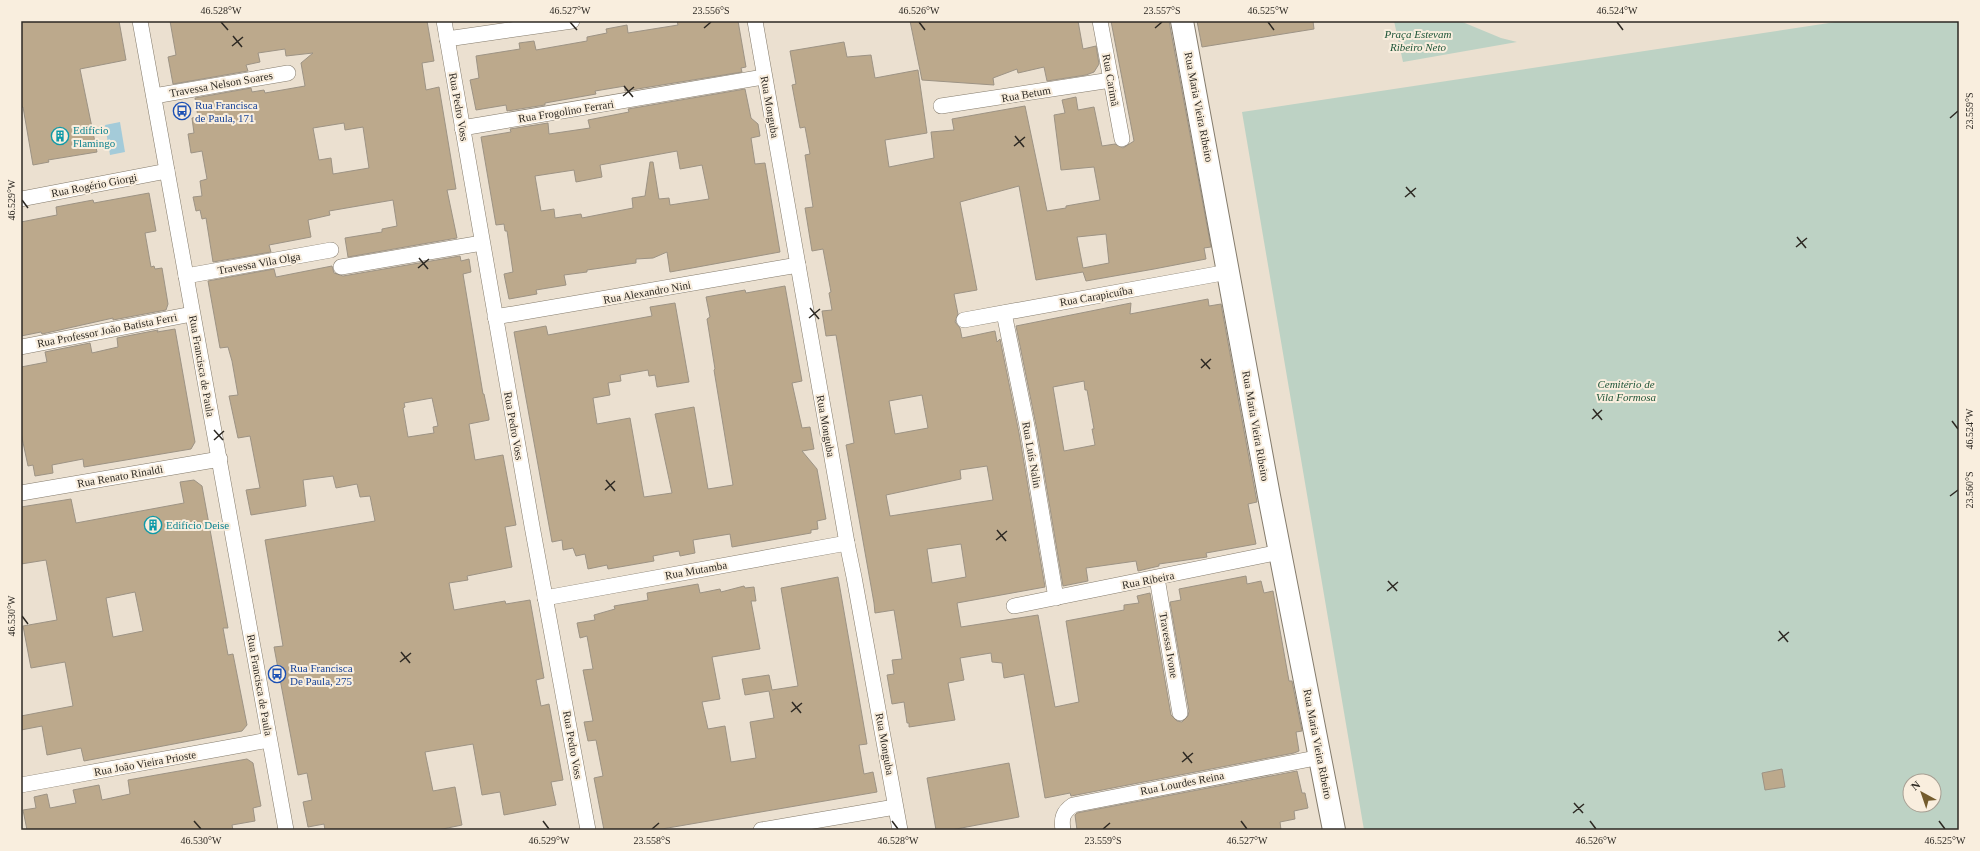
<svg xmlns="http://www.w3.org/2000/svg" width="1980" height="851" font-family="Georgia,serif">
<rect width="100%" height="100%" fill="#ebe0d0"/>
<!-- green -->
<g fill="#bdd2c4" fill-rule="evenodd">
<path d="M1394 21H1460L1501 38 1517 42 1403 62Z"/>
<path d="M1842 21H1959V830H1364L1242 112ZM1910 781H1934V805H1910Z"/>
</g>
<!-- water -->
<path fill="#a4cbd9" d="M120 122 125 152 110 155 105 125Z"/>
<!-- building -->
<g fill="#bca98c" stroke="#9d9384" fill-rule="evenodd">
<path d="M21 21H119L126 60 80 69 97 152 48 160 49 162 33 165 23 107H21Z"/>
<path d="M170 21H427L434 61 422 63 426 90 439 87 456 189 447 190 457 238 348 257 345 238 382 232V229L397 226 393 200 329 211 330 215 308 220 311 237 269 245 271 252 213 262 206 218 202 219 200 210 196 211 193 197 202 196 200 181 207 179 202 151 191 153 188 134 194 133 192 118 198 117 195 98 251 88 252 92 264 90 265 93 305 86 301 63 313 53 286 56 285 49 258 53 260 62 246 65 248 71 173 84 168 57 176 55ZM344 123 345 130 363 127 369 168 333 174 331 158 319 160 313 128Z"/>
<path d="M677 21H738L746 67 741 68 742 72 625 91V86L595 91 596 94 545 103V105L507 111 506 105 476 110 470 80 479 78 476 56 520 49 519 43 534 41 536 50 587 41V37L607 33 606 29 627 25 628 33 678 25Z"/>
<path d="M910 21H1078L1083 49 1096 46 1099 64 1094 72 1086 75 1047 81 1044 67 1018 73 1017 69 993 78 994 85 922 80Z"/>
<path d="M1111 21H1169L1211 247 1204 248 1206 259 1154 269 1086 281 1083 272 1036 280 1019 186 960 202 977 290 954 294 958 314 955 322 960 328 962 338 995 331 997 342 1000 339 1019 433 1045 587 957 603 961 627 1038 615 1055 707 1079 702 1066 621 1124 610V605L1139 603 1137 596 1150 593 1171 715 1177 721 1182 722 1188 716 1189 711 1170 602 1181 600 1179 589 1246 576 1247 584 1261 581 1264 593 1273 591 1289 681H1292L1302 731 1296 732 1299 751 1294 753 1071 796 1070 793 1045 798 1024 674 1004 678 1002 663 992 662 991 653 960 658 964 680 948 683 955 720 909 727V723H907L904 702 892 704 887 675 894 674 892 660 902 659 894 610 875 613 874 603 846 445 854 443 836 335 826 336 822 311 832 310 829 293 831 292 823 249 812 251 805 208 813 207 805 155 810 154 805 127 800 128 792 85 796 84 790 51 844 42 847 57 871 55 875 78 918 70 927 133 885 140 889 167 934 158 931 132 954 130 952 119 1025 106 1047 211 1066 208V206L1100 200 1094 167 1061 170 1054 115 1065 113 1062 100 1076 97 1078 110 1094 107 1102 146 1115 144 1123 148 1134 141ZM1106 234 1109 263 1083 268 1077 237ZM922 395 928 428 895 434 889 401ZM987 466 993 500 890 516 886 495 961 479 960 470ZM961 544 966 577 932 583 927 549Z"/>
<path d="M1197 21H1313L1314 29 1202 47Z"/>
<path d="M745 89 751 118 758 124 760 136 751 138 755 164 765 163 780 252 670 272 667 252 653 258 636 259V263L587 270V272L564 275 566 285 536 290 537 294 509 299 504 274 513 272 507 231H505L504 224 496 225 481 137 511 132 510 129 548 123 549 134 590 128 588 120 629 112 628 109ZM677 151 680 169 702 165 709 199 670 205 669 198 659 199 653 162H650L645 196 632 198 633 208 582 218 581 214 555 218 554 209 541 211 535 176 574 170 576 182 602 177 600 165Z"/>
<path d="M149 193 156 231 145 233 151 267 154 266 155 269 162 268 168 304 166 310 113 320V318L42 334 41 332 21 336V222L57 215 56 207 93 200 94 203Z"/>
<path d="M460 256 461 261 469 259 471 272 463 274 483 394H484L489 418V420L469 424 475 460 503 455 516 525 505 527 512 567 467 576 468 580 449 583 454 610 505 601 506 604 530 600 544 678 536 680 541 706 549 704 563 780 551 782 556 805 504 815 500 792 482 795 473 744 425 752 433 791 455 787 462 825 438 830H325L324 824 308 827 303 802 312 800 307 773 298 775 274 647 283 646 265 540 375 521 370 496 360 497 357 484 336 488 333 476 303 480 306 506 251 515 246 490 260 488 250 436 238 438 229 396 238 395 232 361 228 347 220 348 208 281 274 269 276 277 332 266 334 273 343 276ZM432 398 438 426 433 427 434 433 408 437 403 408 405 407 404 403Z"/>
<path d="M785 286 802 381 792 383 802 428 810 427 814 449 802 451 817 469 826 519 817 521 818 529 811 530V533L732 547 730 534 693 540 695 553 680 556 679 551 653 556 654 561 608 569 607 565 588 569 585 554 576 556 573 548 563 550 562 540 552 542 514 332 546 326 548 335 652 316 650 307 675 303 689 382 657 387 655 375 649 376 648 370 620 375 621 381 608 383 610 395 593 398 597 424 630 418 644 497 672 493 655 414 694 407 708 489 733 485 714 370 715 369 707 319 710 317 706 297 745 290 746 293Z"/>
<path d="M1208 299 1209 306 1221 304 1257 502 1248 504 1256 544 1206 553 1207 557 1159 564V566L1138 571 1136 561 1086 568 1088 581 1063 586 1037 430 1016 326 1131 303 1130 314ZM1084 381 1085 390H1087L1094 429H1092L1095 445 1064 451 1053 387Z"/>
<path d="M175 329 195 442 191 449 84 467 83 459 52 465 53 473 35 476 33 465 28 466 21 433V367L47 362 45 352 90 343 92 353 118 347 117 338 158 330 157 332Z"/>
<path d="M194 480 202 486 228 628H223L228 655 233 654 247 725 242 731 84 761 81 748 47 755 42 726 21 730V716L73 706 65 662 31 668 23 626 57 620 46 560 21 564V507L71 499 76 523 184 503 180 482ZM135 592 143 631 113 637 106 598Z"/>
<path d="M838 577 867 744 859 745 864 774 873 772 877 792 656 830H604L594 778 603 776 596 740 588 741 584 722 593 721 583 670 593 669 587 636 580 638 577 623 595 620 594 615 615 609 614 606 648 600 647 593 698 584 700 593 720 589 721 592 744 586 745 588 754 587 756 601H751L760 649 712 657 720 699 702 702 708 729 725 726 731 762 756 758 750 722 774 718 769 691 745 695 742 679 769 675 772 690 798 686 781 588Z"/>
<path d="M247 759 253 763 261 806 253 808 255 821 232 825 233 830H27L23 810 36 808 34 797 47 794 50 808 76 803 73 790 99 785 102 800 130 794 128 780Z"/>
<path d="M1009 763 1019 817 951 830H936L927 778Z"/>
<path d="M1782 769 1785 787 1765 790 1762 773Z"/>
<path d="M1297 771 1302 793H1305L1308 808 1294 811 1295 819 1280 822 1281 830H1077L1075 815 1077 813Z"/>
</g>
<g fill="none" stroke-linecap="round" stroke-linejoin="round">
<defs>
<g id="street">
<path d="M140 21 286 830"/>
<path d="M444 21 532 526 588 830"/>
<path d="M755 21 847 543 854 577 900 830"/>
<path d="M1100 21 1122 139"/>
<path d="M447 39 572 21"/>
<path d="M154 96 288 73"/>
<path d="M941 106 1111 80"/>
<path d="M462 128 764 77"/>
<path d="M21 199 167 171"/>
<path d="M341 267 482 243"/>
<path d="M186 276 331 250"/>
<path d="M1004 313 1028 431 1056 598"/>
<path d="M495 317 798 265"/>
<path d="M964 320 1228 272"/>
<path d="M21 347 192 314"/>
<path d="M21 493 220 459"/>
<path d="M1157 578 1180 713"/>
<path d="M545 598 847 543"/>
<path d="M1014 606 1280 552"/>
<path d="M21 785 269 740"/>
<path d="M761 830 895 807"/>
<path d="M1063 830C1061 818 1063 812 1073 805L1321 757"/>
</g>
<path id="secondary" d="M1182 21 1269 496 1334 830"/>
</defs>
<!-- street casing -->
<use href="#street" stroke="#847b6c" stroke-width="16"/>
<!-- secondary casing -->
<use href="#secondary" stroke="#847b6c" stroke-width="24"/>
<!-- street -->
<use href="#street" stroke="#fff" stroke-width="15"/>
<!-- secondary -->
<use href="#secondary" stroke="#fff" stroke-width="22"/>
</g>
<!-- ticks -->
<path fill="none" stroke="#2d2923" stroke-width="1.5" d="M221 22 228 30M570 22 577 30M919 22 925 30M1268 22 1274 30M1617 22 1623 30M704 28 711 22M1155 28 1162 22M233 36 242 47M232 46 243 37M624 86 633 97M623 96 634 87M1950 118 1958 111M1015 136 1024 147M1014 146 1025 137M1406 187 1415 197M1405 197 1416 188M22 200 28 208M1797 237 1806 248M1796 247 1807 238M419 258 428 269M418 268 429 259M810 308 819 319M809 318 820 309M1201 359 1210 369M1201 368 1211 359M1593 409 1602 420M1592 419 1602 410M1952 421 1958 429M214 430 223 440M214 440 224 431M606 480 615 491M605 490 615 481M1950 496 1958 490M997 530 1006 541M996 540 1007 531M1388 581 1397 591M1387 591 1398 582M22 616 28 624M1779 631 1788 642M1778 641 1789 632M401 652 410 663M400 662 411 653M792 702 801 713M791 712 802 703M1183 752 1192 763M1182 762 1193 753M1574 803 1583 813M1573 813 1584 804M194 821 201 829M543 821 549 829M892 821 898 829M1241 821 1247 829M1590 821 1596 829M1939 821 1945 829M652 829 659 823M1103 829 1110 823"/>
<!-- icons -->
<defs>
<symbol id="bus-ring" viewBox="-11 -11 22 22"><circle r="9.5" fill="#f9eede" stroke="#1a4fb4" stroke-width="1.5"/><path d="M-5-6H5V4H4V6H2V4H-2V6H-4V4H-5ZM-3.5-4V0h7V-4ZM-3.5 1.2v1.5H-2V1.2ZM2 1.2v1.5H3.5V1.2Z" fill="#1a4fb4"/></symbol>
<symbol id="building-ring" viewBox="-11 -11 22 22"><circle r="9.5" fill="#f9eede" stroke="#0f9aa8" stroke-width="1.5"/><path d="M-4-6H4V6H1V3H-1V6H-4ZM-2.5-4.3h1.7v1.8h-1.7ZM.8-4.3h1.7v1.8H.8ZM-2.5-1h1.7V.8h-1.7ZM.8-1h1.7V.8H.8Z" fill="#0f9aa8"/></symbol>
</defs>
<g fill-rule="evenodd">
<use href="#bus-ring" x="172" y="101" width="20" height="20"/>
<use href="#building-ring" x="50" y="126" width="20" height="20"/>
<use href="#building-ring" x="143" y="515" width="20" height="20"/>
<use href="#bus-ring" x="267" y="664" width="20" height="20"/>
</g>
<g text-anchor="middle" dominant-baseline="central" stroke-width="4" stroke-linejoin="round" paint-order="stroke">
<!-- park labels -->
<g font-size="11" font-style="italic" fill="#1d5437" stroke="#f9eede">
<text x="1418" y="34">Praça Estevam<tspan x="1418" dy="13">Ribeiro Neto</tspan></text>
<text x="1626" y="384">Cemitério de<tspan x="1626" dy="13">Vila Formosa</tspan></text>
</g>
<!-- street labels -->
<g font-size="11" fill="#2d2923" stroke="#f9eede">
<text transform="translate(1111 80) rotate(80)">Rua Carimã</text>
<text transform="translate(221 84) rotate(-10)">Travessa Nelson Soares</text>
<text transform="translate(1026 94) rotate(-10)">Rua Betum</text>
<text transform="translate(459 107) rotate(80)">Rua Pedro Voss</text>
<text transform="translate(770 107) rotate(80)">Rua Monguba</text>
<text transform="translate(1199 107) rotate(79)">Rua Maria Vieira Ribeiro</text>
<text transform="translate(566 111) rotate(-9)">Rua Frogolino Ferrari</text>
<text transform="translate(94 185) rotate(-11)">Rua Rogério Giorgi</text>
<text transform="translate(259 263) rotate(-10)">Travessa Vila Olga</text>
<text transform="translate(647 292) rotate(-10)">Rua Alexandro Nini</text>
<text transform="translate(1096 296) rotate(-10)">Rua Carapicuíba</text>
<text transform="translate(107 330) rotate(-11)">Rua Professor João Batista Ferri</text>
<text transform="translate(202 366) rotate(80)">Rua Francisca de Paula</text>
<text transform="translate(514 426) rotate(80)">Rua Pedro Voss</text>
<text transform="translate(826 426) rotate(80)">Rua Monguba</text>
<text transform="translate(1256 426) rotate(80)">Rua Maria Vieira Ribeiro</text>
<text transform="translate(1032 455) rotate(80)">Rua Luís Nalin</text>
<text transform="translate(120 476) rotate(-10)">Rua Renato Rinaldi</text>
<text transform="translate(696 570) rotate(-10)">Rua Mutamba</text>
<text transform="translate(1148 580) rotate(-11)">Rua Ribeira</text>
<text transform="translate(1169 645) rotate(80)">Travessa Ivone</text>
<text transform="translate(260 685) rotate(80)">Rua Francisca de Paula</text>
<text transform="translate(885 744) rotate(80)">Rua Monguba</text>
<text transform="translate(1318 744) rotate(79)">Rua Maria Vieira Ribeiro</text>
<text transform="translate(573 745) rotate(80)">Rua Pedro Voss</text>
<text transform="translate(145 763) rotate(-10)">Rua João Vieira Prioste</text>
<text transform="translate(1182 783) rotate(-11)">Rua Lourdes Reina</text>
</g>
<!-- transit labels -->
<g font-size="11" fill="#164399" stroke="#f9eede" text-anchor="start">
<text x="195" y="105">Rua Francisca<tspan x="195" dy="13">de Paula, 171</tspan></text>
<text x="290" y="668">Rua Francisca<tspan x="290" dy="13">De Paula, 275</tspan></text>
</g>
<!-- culture labels -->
<g font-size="11" fill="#0d838f" stroke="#f9eede" text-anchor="start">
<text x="73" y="130">Edifício<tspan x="73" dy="13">Flamingo</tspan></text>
<text x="166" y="525">Edifício Deise</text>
</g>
</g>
<!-- border -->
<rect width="1980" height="851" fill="none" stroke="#f9eede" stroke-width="44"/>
<!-- north arrow -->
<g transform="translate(1922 793) rotate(320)"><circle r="19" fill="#f9eede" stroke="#a79f93"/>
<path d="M0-3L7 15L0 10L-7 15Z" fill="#745c2d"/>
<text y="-6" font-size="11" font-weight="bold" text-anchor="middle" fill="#2d2923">N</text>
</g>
<rect x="22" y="22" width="1936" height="807" fill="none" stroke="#2d2923" stroke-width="1.5"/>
<g font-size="10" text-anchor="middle" fill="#2d2923">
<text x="221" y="14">46.528°W</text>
<text x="570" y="14">46.527°W</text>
<text x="711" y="14">23.556°S</text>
<text x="919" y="14">46.526°W</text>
<text x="1162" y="14">23.557°S</text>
<text x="1268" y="14">46.525°W</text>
<text x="1617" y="14">46.524°W</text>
<text transform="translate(1969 111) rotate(-90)" y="4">23.559°S</text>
<text transform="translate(11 200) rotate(-90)" y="4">46.529°W</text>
<text transform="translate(1969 429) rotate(-90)" y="4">46.524°W</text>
<text transform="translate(1969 490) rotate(-90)" y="4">23.560°S</text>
<text transform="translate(11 616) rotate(-90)" y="4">46.530°W</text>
<text x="201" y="844">46.530°W</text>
<text x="549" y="844">46.529°W</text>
<text x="652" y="844">23.558°S</text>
<text x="898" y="844">46.528°W</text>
<text x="1103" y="844">23.559°S</text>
<text x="1247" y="844">46.527°W</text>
<text x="1596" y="844">46.526°W</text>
<text x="1945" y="844">46.525°W</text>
</g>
</svg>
